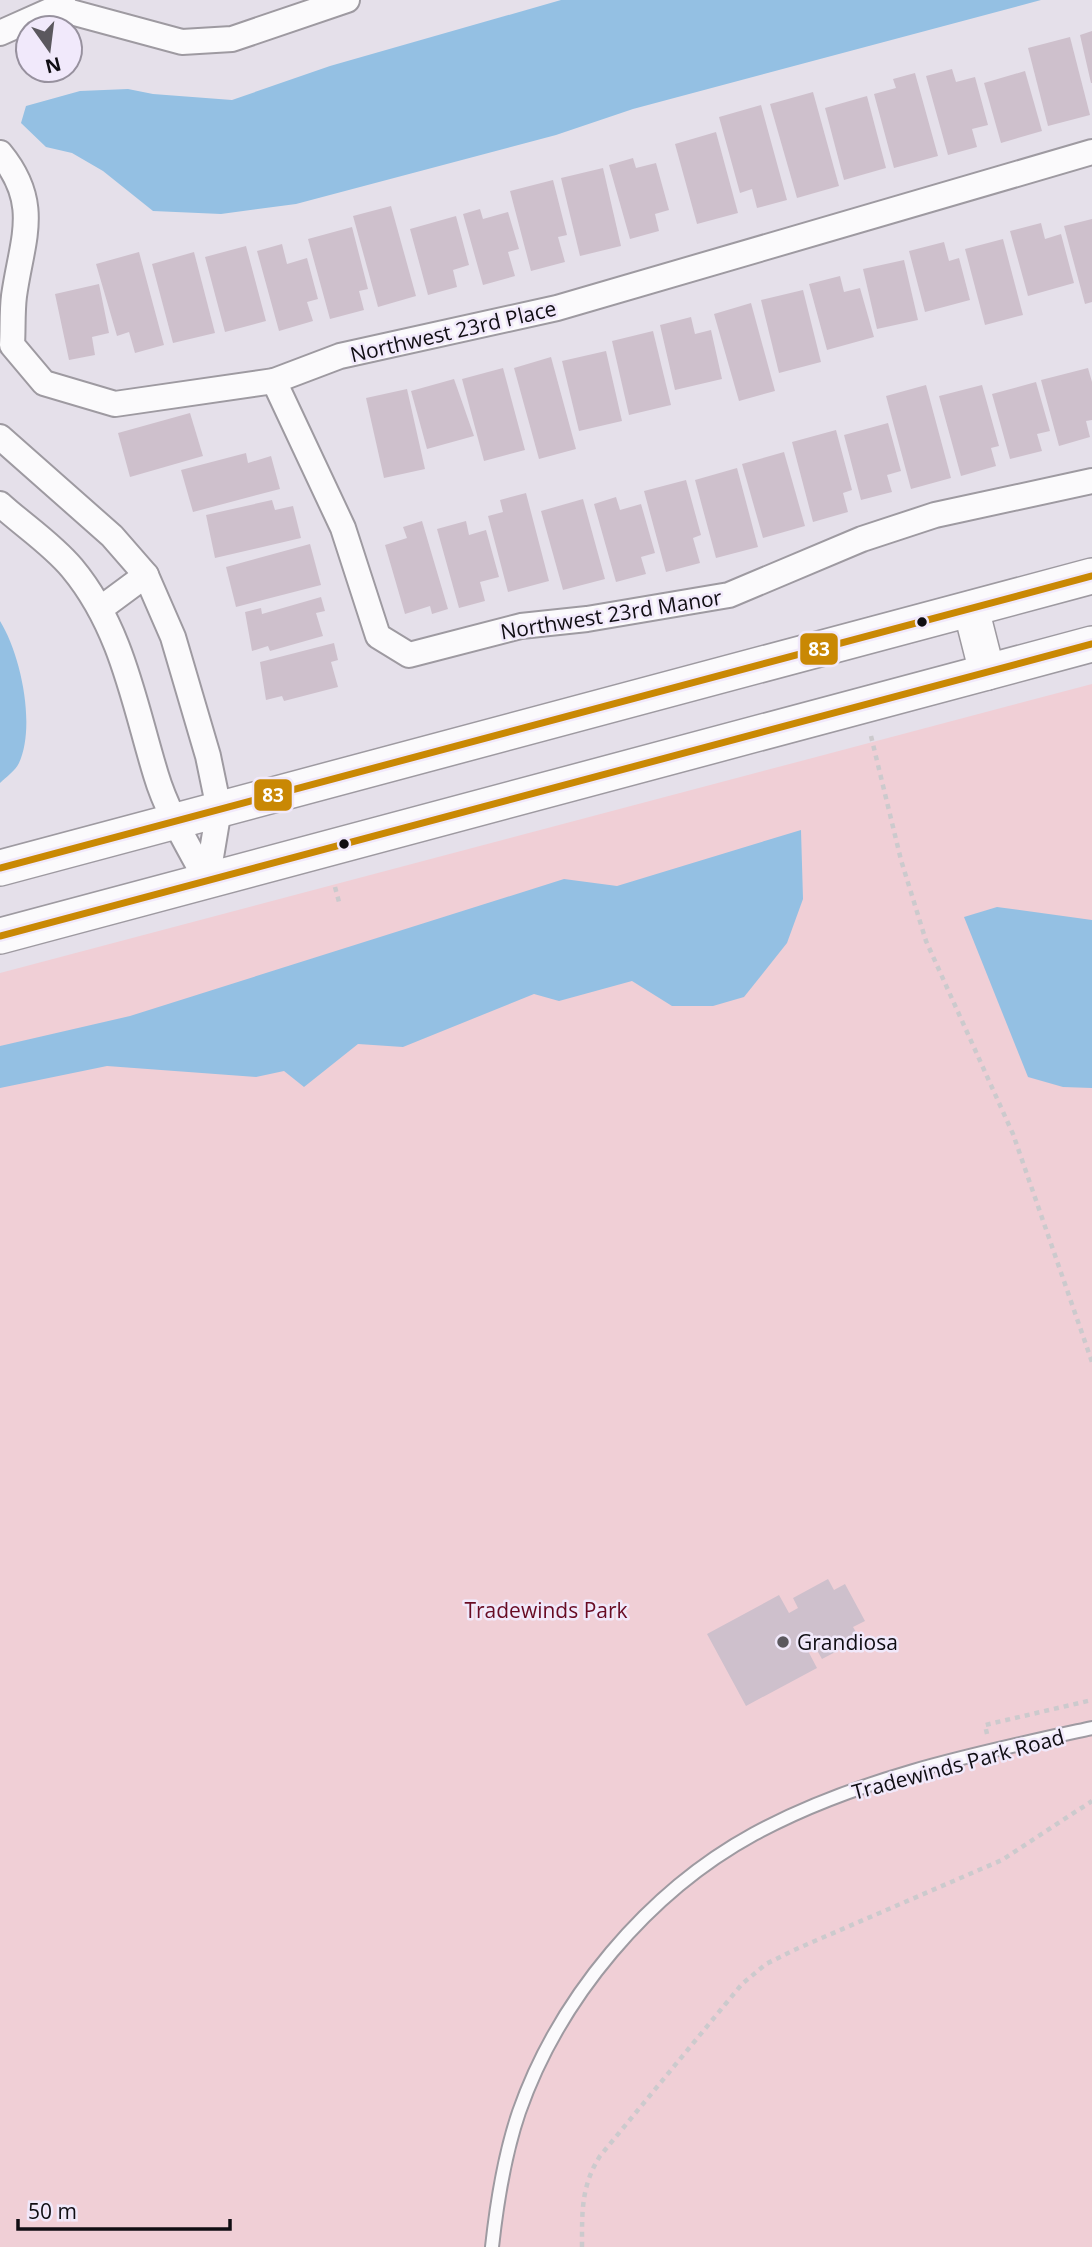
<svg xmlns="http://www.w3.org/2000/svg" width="1092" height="2247" font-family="'Open Sans',sans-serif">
<rect width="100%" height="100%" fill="#e5e0ea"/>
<!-- green -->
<path fill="#f0cfd6" d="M1092 684V2247H0V973Z"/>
<!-- water -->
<g fill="#94c0e3">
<path d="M561 0H1041L633 109 556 135 296 204 221 214 153 211 103 171 72 153 46 147 21 123 26 106 80 91 128 89 153 94 232 100 330 66Z"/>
<path d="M0 621C21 655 36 726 19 763 15 771 6 777 0 783Z"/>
<path d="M801 830 803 899 787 943 744 997 713 1006H672L632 981 559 1001 534 994 403 1047 358 1044 304 1087 284 1071 256 1077 107 1066 0 1088V1046L130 1016 564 879 617 886Z"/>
<path d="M997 907 1092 920V1088L1063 1087 1028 1077 964 917Z"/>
</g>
<!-- building -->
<g fill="#cec0cc">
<path d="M1092 31V83H1091L1080 35Z"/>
<path d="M1070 37 1090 115 1048 126 1028 48Z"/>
<path d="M952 69 956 82 975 77 988 125 972 129 977 147 948 155 926 76Z"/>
<path d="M1025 71 1042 131 1001 143 984 83Z"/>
<path d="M915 73 938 156 894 168 874 94 896 88 893 79Z"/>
<path d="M813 92 839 186 797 198 770 104Z"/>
<path d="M867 96 886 168 844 180 825 108Z"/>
<path d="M761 105 787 200 757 208 752 189 740 193 719 117Z"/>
<path d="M716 132 738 213 697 224 675 144Z"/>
<path d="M633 158 636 168 656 163 669 210 655 214 659 231 630 239 609 165Z"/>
<path d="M603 168 621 246 580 256 561 178Z"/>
<path d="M553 180 567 235 558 237 565 262 531 271 510 191Z"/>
<path d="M391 206 416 296 378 307 353 216Z"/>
<path d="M480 209 483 219 508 212 519 249 508 252 515 276 483 285 463 214Z"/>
<path d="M456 216 469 265 453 270 457 287 428 295 410 229Z"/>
<path d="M1092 219V302L1085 304 1064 226Z"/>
<path d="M1041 223 1045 239 1061 234 1074 283 1028 296 1010 231Z"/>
<path d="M352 227 368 289 359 291 364 310 330 319 308 239Z"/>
<path d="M1003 239 1023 315 985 325 965 249Z"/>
<path d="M944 242 949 261 959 258 970 300 925 312 909 251Z"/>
<path d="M282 244 287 264 307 258 318 299 307 302 313 321 279 331 257 251Z"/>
<path d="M246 246 266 321 225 332 205 257Z"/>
<path d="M139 252 164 345 135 353 129 332 117 336 96 264Z"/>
<path d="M194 252 215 333 173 343 152 264Z"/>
<path d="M904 260 918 320 877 329 863 269Z"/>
<path d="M840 276 844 292 860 288 874 337 827 350 809 284Z"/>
<path d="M99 284 109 333 92 337 95 355 69 360 55 294Z"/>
<path d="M803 290 821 362 779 373 761 300Z"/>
<path d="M751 303 775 391 739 401 714 314Z"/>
<path d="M691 317 695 334 711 330 722 379 675 390 660 325Z"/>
<path d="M653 331 671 405 629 415 612 341Z"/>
<path d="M606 351 622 421 579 431 562 361Z"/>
<path d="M551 357 576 449 539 459 514 368Z"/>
<path d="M503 368 525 450 484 461 462 379Z"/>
<path d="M1088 368 1092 382V420L1086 421 1090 437 1059 446 1041 380Z"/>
<path d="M454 379 474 436 427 449 411 391Z"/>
<path d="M1036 382 1050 431 1037 434 1042 451 1010 459 992 394Z"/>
<path d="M926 385 951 478 911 489 886 396Z"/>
<path d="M982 385 999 446 991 448 996 466 961 476 939 396Z"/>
<path d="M407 389 425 469 384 478 366 398Z"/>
<path d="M190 413 203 456 130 477 118 433Z"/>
<path d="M888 423 901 471 887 475 892 492 861 500 844 435Z"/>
<path d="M836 430 852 490 843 493 848 512 813 522 792 442Z"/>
<path d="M784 452 805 526 763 538 742 464Z"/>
<path d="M246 453 248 463 271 456 280 489 193 512 181 470Z"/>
<path d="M737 468 758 547 716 558 695 480Z"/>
<path d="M686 480 701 535 693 538 700 563 666 572 644 491Z"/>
<path d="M526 493 549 581 508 592 488 516 503 512 500 500Z"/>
<path d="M616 497 620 510 641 504 655 553 641 557 646 574 616 582 594 504Z"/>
<path d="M583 499 605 579 563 590 541 511Z"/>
<path d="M272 500 275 510 293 506 301 538 215 558 206 515Z"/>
<path d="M422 521 448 609 432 614 430 606 405 614 385 545 407 538 403 527Z"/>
<path d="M466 521 469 535 486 530 499 577 480 582 485 601 459 608 437 529Z"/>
<path d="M310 544 321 585 236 607 226 567Z"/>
<path d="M321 597 325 611 316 613 323 636 270 651 268 646 252 651 245 612 261 608 262 614Z"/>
<path d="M334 643 338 660 331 662 338 687 284 701 282 696 266 700 260 662Z"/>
<path d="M828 1579 834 1590 845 1584 865 1621 853 1627 860 1639 822 1659 814 1645 807 1649 817 1668 746 1706 707 1634 779 1595 789 1613 798 1608 793 1598Z"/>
</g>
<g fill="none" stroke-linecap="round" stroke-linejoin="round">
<defs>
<path id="lane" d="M492 2247C497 2201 504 2156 519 2112 559 1998 648 1892 754 1834 857 1778 978 1753 1092 1728"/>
<g id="street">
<path d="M56 8 182 42 232 39 347 0"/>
<path d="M0 33 56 8 63 0"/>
<path d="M0 153C42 204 22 239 14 296 12 312 13 329 12 345L44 383 115 404 274 381 340 356 557 308 1092 152"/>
<path d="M274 381 343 528 378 636 409 655 521 626 587 619 729 595 862 539 935 515 1092 481"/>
<path d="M0 437 112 536 146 575 173 637 208 756 219 809 207 881"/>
<path d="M0 504C23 525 52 544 72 568 122 628 134 703 156 775 167 812 189 847 207 881"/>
<path d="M100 609 146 575"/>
</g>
<g id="secondary">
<path d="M971 609 987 672"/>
<path d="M0 868 1092 576"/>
<path d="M0 936 1092 644"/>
</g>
</defs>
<!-- lane casing -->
<use href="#lane" stroke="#9e9aa1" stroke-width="16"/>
<!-- street casing -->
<use href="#street" stroke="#9e9aa1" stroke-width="28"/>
<!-- secondary casing -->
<use href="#secondary" stroke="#9e9aa1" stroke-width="38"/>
<!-- path -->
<g stroke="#cccacd" stroke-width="4.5" stroke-dasharray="5 5" stroke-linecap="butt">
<path d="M871 736 901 860 926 941 1013 1134 1092 1362"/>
<path d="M335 887 339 902"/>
<path d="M987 1734 985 1725 1092 1700"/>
<path d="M582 2247C582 2212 581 2186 600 2156L742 1984 766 1964 794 1950 1002 1860 1092 1801"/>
</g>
<!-- lane -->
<use href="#lane" stroke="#fbfafc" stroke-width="12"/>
<!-- street -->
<use href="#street" stroke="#fbfafc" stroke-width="24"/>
<!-- secondary -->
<use href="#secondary" stroke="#fbfafc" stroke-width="35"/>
<defs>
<g id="bus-1">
<path d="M0 868 1092 576"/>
<path d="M0 936 1092 644"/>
</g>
</defs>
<!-- bus-1 casing -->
<use href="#bus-1" stroke="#f1e9fb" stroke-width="12"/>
<!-- bus-1 -->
<use href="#bus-1" stroke="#c98804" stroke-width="7"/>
</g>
<!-- markers -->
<g fill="#100e13" stroke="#f1e9fb" stroke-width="2.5">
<circle cx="922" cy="622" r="6"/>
<circle cx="344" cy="844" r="6"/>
</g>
<circle fill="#5b585e" stroke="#f1e9fb" stroke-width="2.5" cx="783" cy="1642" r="7"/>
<g text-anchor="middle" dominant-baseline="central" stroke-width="5" stroke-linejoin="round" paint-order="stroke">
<!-- street labels -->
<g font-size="21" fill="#100e13" stroke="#f1e9fb">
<text transform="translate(453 331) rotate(-13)">Northwest 23rd Place</text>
<text transform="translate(611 614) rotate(-9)">Northwest 23rd Manor</text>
<text transform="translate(958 1764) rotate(-15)">Tradewinds Park Road</text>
</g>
<!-- park labels -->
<g font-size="21" fill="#680b23" stroke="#f1e9fb">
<text x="546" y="1610">Tradewinds Park</text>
</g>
<!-- poi labels -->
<g font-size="21" fill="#100e13" stroke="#f1e9fb" text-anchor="start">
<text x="797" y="1642">Grandiosa</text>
</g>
</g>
<g stroke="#f1e9fb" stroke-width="2.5">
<rect x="799" y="632" width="40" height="34" rx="7" fill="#c98804"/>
<rect x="253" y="778" width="40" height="34" rx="7" fill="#c98804"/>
</g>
<g font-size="19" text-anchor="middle" font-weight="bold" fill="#fff">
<text x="819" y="656">83</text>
<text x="273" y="802">83</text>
</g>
<!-- north arrow -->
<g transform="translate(49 49) rotate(166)"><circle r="33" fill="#f1e9fb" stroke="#97919e" stroke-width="2"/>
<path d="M0-5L12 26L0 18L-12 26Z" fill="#5b585e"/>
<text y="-10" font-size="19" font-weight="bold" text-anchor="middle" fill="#100e13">N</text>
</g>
<!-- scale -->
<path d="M18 2219v10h212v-10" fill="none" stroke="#100e13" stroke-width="3.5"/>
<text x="28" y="2219" font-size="21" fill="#100e13" stroke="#f1e9fb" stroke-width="5" paint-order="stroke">50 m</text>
</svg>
